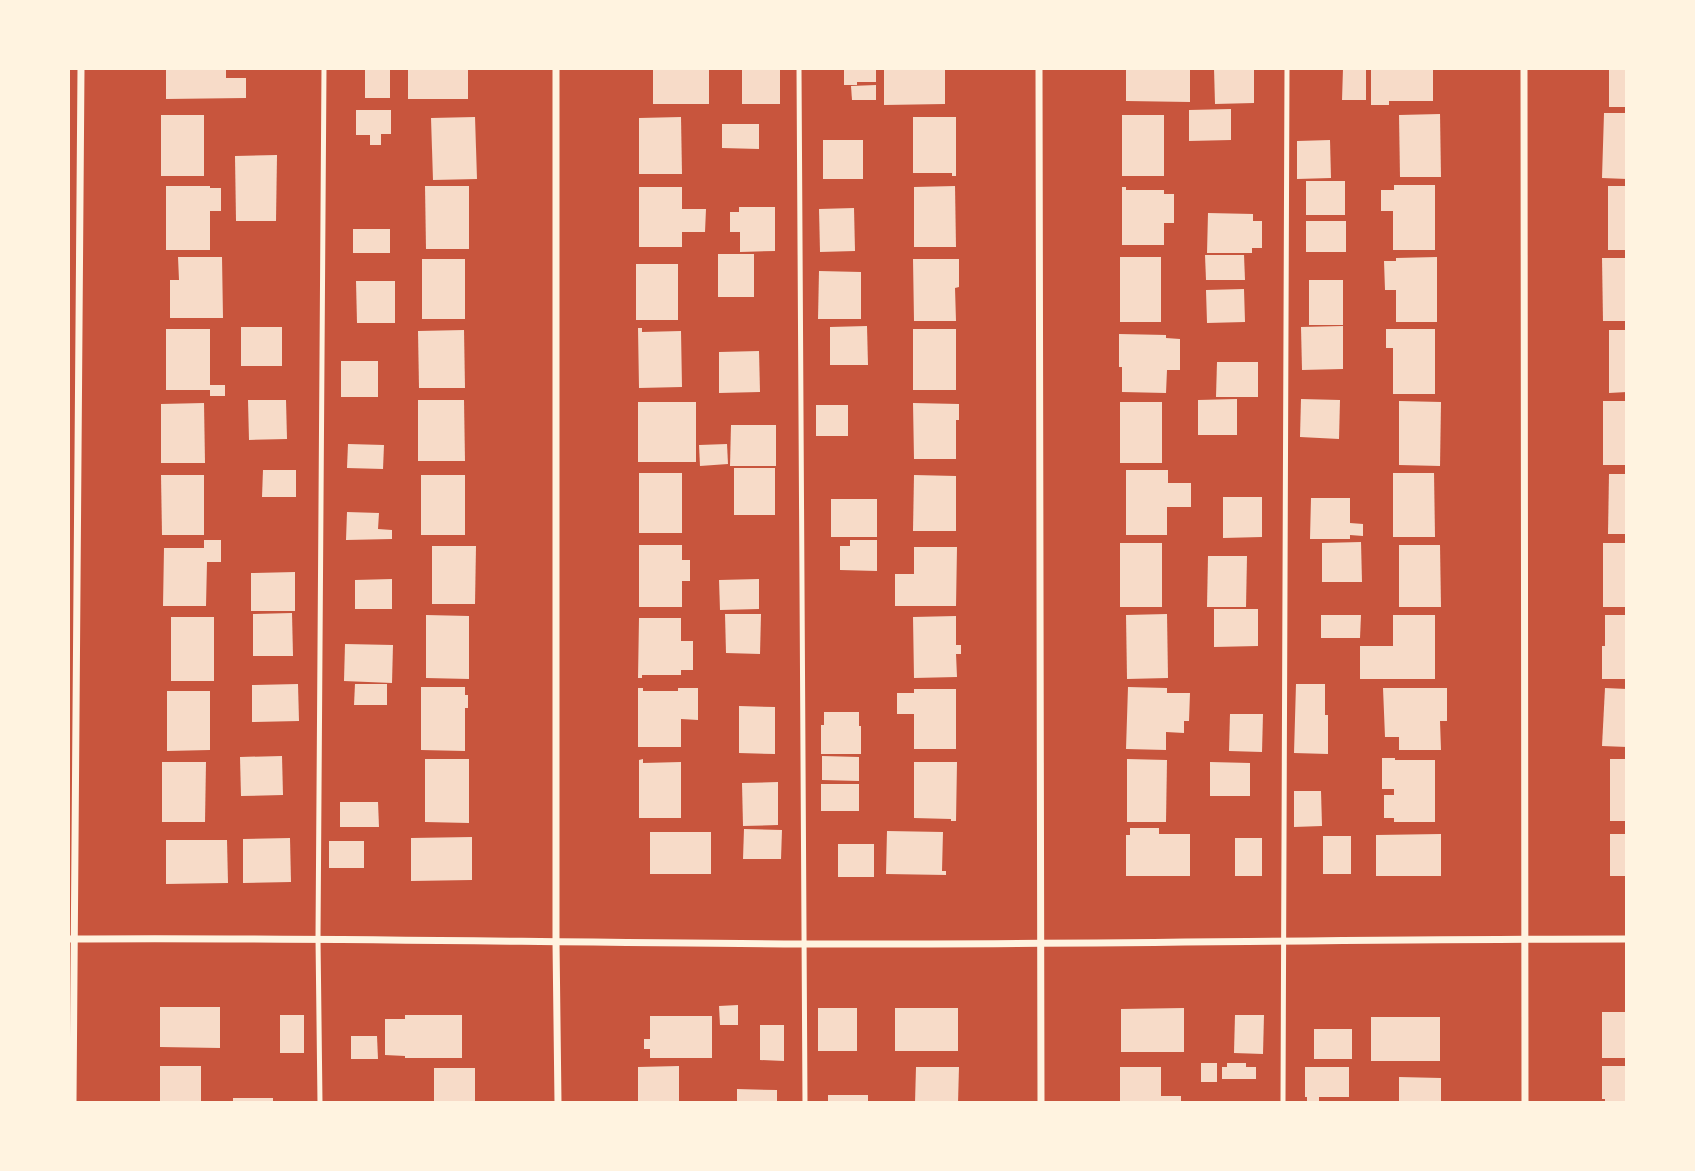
<svg xmlns="http://www.w3.org/2000/svg" width="1695" height="1171" font-family="Commissioner,sans-serif">
<rect width="100%" height="100%" fill="#c8553d"/>
<!-- building -->
<g fill="#f7dbc8">
<path d="M166 68H226V78H246V98L166 99Z"/>
<rect x="365" y="68" width="25" height="30"/>
<rect x="408" y="68" width="60" height="31"/>
<rect x="653" y="68" width="56" height="36"/>
<rect x="742" y="68" width="38" height="36"/>
<path d="M844 68H876V82H857V85H844Z"/>
<path d="M884 68H945V104L884 105Z"/>
<path d="M1126 68H1190V102L1126 101Z"/>
<path d="M1214 68H1254V103L1215 104Z"/>
<path d="M1343 68H1366V100H1342Z"/>
<path d="M1371 68H1433V101H1389V105H1371Z"/>
<rect x="1609" y="68" width="18" height="39"/>
<path d="M876 85V100H852L851 86Z"/>
<path d="M1231 109V140L1189 141V110Z"/>
<path d="M356 110H391V134H381V145H370V135H356Z"/>
<path d="M1604 113H1627V179L1602 178Z"/>
<path d="M1440 114 1441 177H1400L1399 115Z"/>
<rect x="161" y="115" width="43" height="61"/>
<rect x="1122" y="115" width="42" height="61"/>
<path d="M475 117 477 179 433 180 431 118Z"/>
<path d="M681 117 682 174H639V118Z"/>
<path d="M913 117H956V176H952V173H913Z"/>
<path d="M722 124H759V149L722 148Z"/>
<rect x="823" y="140" width="40" height="39"/>
<path d="M1330 140 1331 178 1297 179V141Z"/>
<path d="M277 155 276 221H236L235 156Z"/>
<rect x="1306" y="181" width="39" height="34"/>
<path d="M1394 185H1435V250H1393V211H1381V190H1394Z"/>
<path d="M166 186H210V188H221V211H210V250H166Z"/>
<path d="M425 186H469V249H426Z"/>
<path d="M955 186 956 247H914V187Z"/>
<rect x="1608" y="186" width="19" height="64"/>
<path d="M639 187H682V209H706L705 232H682V247H639Z"/>
<path d="M1122 187H1126V190H1164V194H1174V223H1164V245H1122Z"/>
<path d="M739 207H775V251L740 252V232H730V212H739Z"/>
<path d="M854 208 855 251 820 252 819 209Z"/>
<path d="M1208 213 1253 214V221H1262V248H1252V253H1207Z"/>
<rect x="1306" y="221" width="40" height="31"/>
<rect x="353" y="229" width="37" height="24"/>
<rect x="718" y="254" width="36" height="43"/>
<path d="M1205 255H1244L1245 280H1206Z"/>
<path d="M178 257H222L223 318H170V280H179Z"/>
<rect x="1120" y="257" width="41" height="65"/>
<path d="M1437 257V322H1396V290H1385L1384 261H1396V258Z"/>
<path d="M1602 258H1627V321H1603Z"/>
<rect x="422" y="259" width="43" height="60"/>
<path d="M913 259H959V287L955 288 956 321H914Z"/>
<rect x="636" y="264" width="42" height="56"/>
<path d="M819 271 861 272V319H818Z"/>
<rect x="1309" y="280" width="34" height="45"/>
<path d="M356 281H395V323H357Z"/>
<path d="M1244 289 1245 322 1207 323 1206 290Z"/>
<path d="M867 326 868 365H830V327Z"/>
<path d="M1343 326V369L1302 370 1301 327Z"/>
<rect x="241" y="327" width="41" height="39"/>
<path d="M638 328H642V332L681 331 682 387 639 388Z"/>
<path d="M166 329H210V385H225V396H210V390H166Z"/>
<rect x="913" y="329" width="43" height="61"/>
<path d="M1386 329H1435V394H1393V348H1386Z"/>
<path d="M464 330 465 388H419L418 331Z"/>
<path d="M1609 330H1627V392L1609 393Z"/>
<path d="M1119 334 1166 335V338L1180 339V370H1167L1166 393 1122 392V367H1119Z"/>
<path d="M759 351 760 392 719 393V352Z"/>
<rect x="341" y="361" width="37" height="36"/>
<path d="M1217 362H1258V397H1216Z"/>
<path d="M1237 399V435H1198V400Z"/>
<path d="M1301 399 1340 400 1339 439 1300 437Z"/>
<path d="M248 400H286L287 439 249 440Z"/>
<path d="M418 400H464L465 461H418Z"/>
<path d="M1399 401 1441 402 1440 466 1399 465Z"/>
<rect x="1603" y="401" width="24" height="64"/>
<rect x="638" y="402" width="58" height="60"/>
<rect x="1120" y="402" width="42" height="61"/>
<path d="M204 403 205 463H161V404Z"/>
<path d="M913 403 959 404V420H956V459H914Z"/>
<rect x="816" y="405" width="32" height="31"/>
<path d="M731 425H776V466H730Z"/>
<path d="M348 444 384 445 383 469 347 468Z"/>
<path d="M727 444 728 464 700 466 699 445Z"/>
<rect x="734" y="468" width="41" height="47"/>
<path d="M263 470H296V497H262Z"/>
<path d="M1126 470H1168V483H1191V507H1167V535H1126Z"/>
<rect x="639" y="473" width="43" height="60"/>
<path d="M1393 473H1434L1435 537H1393Z"/>
<path d="M1609 474H1627V534H1608Z"/>
<path d="M161 475H204V535H162Z"/>
<rect x="421" y="475" width="44" height="60"/>
<path d="M914 475 956 476V531H913Z"/>
<path d="M1223 497H1262V537L1223 538Z"/>
<path d="M1311 498H1350V523L1363 524V536L1350 535V539H1310Z"/>
<rect x="831" y="499" width="46" height="38"/>
<path d="M347 512 379 513 378 529 392 530V539L346 540Z"/>
<path d="M204 540H221V562H207L206 606H163L164 548H204Z"/>
<path d="M850 540H877V571L840 570V546H850Z"/>
<path d="M1361 542 1362 582H1322V543Z"/>
<rect x="1120" y="543" width="42" height="64"/>
<rect x="1603" y="543" width="24" height="64"/>
<path d="M639 545H682V560H690V581H682V607H639Z"/>
<path d="M1399 545H1440L1441 607H1399Z"/>
<path d="M432 546H476L475 604H432Z"/>
<path d="M914 547H957L956 606H895V574H914Z"/>
<path d="M1208 556H1247L1246 607H1207Z"/>
<path d="M295 572V611H251V573Z"/>
<path d="M392 579V609H355V580Z"/>
<path d="M759 579V609L720 610 719 580Z"/>
<path d="M1214 609H1258V646L1214 647Z"/>
<path d="M292 613 293 656H253V614Z"/>
<path d="M725 614H761L760 654 726 653Z"/>
<path d="M1167 614 1168 678 1127 679 1126 615Z"/>
<path d="M426 615 469 616V679L426 678Z"/>
<path d="M1321 615H1361L1360 638H1321Z"/>
<path d="M1393 615H1435V679H1360V646H1393Z"/>
<path d="M1605 615H1627V679H1602V646H1605Z"/>
<path d="M956 616V645H961V654H956L957 677 914 678 913 617Z"/>
<rect x="171" y="617" width="43" height="64"/>
<path d="M639 618H681V641H693V670H681V675H642V678H638Z"/>
<path d="M345 644 393 645 392 683 344 681Z"/>
<path d="M298 684 299 721 252 722V685Z"/>
<path d="M355 684H387V705H354Z"/>
<path d="M1296 684H1325V715H1328V754L1294 753Z"/>
<path d="M421 687H465V695H468V708H465V751L421 750Z"/>
<path d="M1128 687 1167 688V693H1190L1189 721H1184V733L1166 732V750L1126 749Z"/>
<path d="M638 688H643V691H678V688H698V720L681 719V747H638Z"/>
<path d="M1383 688H1447V721H1440L1441 750H1399V737H1385Z"/>
<path d="M1605 688 1627 689V747L1602 746Z"/>
<path d="M914 689H956V749H914V714H897V693H914Z"/>
<path d="M167 691H210V750L167 751Z"/>
<path d="M739 706 775 707V754L739 753Z"/>
<path d="M824 712H859V726H861V754H821V725H824Z"/>
<path d="M1230 714H1263L1262 752 1229 751Z"/>
<path d="M282 756 283 795 241 796 240 757Z"/>
<path d="M822 756 859 757V781L822 780Z"/>
<path d="M1382 758H1395V760H1435V822H1394V818H1384V795H1394V789H1382Z"/>
<path d="M425 759H469V823L425 822Z"/>
<path d="M643 759V763L681 762V818H639V760Z"/>
<path d="M1127 759 1167 760 1166 822H1127Z"/>
<rect x="1610" y="759" width="17" height="62"/>
<path d="M162 762H206L205 822H162Z"/>
<path d="M914 762H957L956 821H951V819L914 818Z"/>
<path d="M1210 762 1250 763V796H1210Z"/>
<path d="M778 782V825L743 826 742 783Z"/>
<rect x="821" y="784" width="38" height="27"/>
<path d="M1294 791H1321L1322 826 1294 827Z"/>
<path d="M340 802H378L379 827H340Z"/>
<path d="M1130 828H1159V834H1190V876H1126V835H1130Z"/>
<path d="M744 829 782 830 781 859H743Z"/>
<path d="M887 831 943 832 942 871H946V875L886 874Z"/>
<rect x="650" y="832" width="61" height="42"/>
<path d="M1441 834V876H1376V835Z"/>
<rect x="1610" y="834" width="17" height="42"/>
<rect x="1323" y="836" width="28" height="38"/>
<path d="M472 837V880L411 881V838Z"/>
<path d="M290 838 291 882 243 883V839Z"/>
<rect x="1235" y="838" width="27" height="38"/>
<path d="M166 840H227L228 883 166 884Z"/>
<rect x="329" y="841" width="35" height="27"/>
<rect x="838" y="844" width="36" height="33"/>
<path d="M738 1005V1025H720L719 1006Z"/>
<path d="M160 1007H220V1048L160 1047Z"/>
<rect x="818" y="1008" width="39" height="43"/>
<rect x="895" y="1008" width="63" height="43"/>
<path d="M1184 1008V1052H1121V1009Z"/>
<rect x="1602" y="1012" width="25" height="46"/>
<rect x="280" y="1015" width="24" height="38"/>
<path d="M405 1015H462V1058H405V1056L385 1055V1019H405Z"/>
<path d="M1235 1015H1264L1263 1054 1234 1053Z"/>
<path d="M650 1016H712V1058H650V1049H644V1039H650Z"/>
<rect x="1371" y="1017" width="69" height="44"/>
<path d="M760 1025H784V1061L760 1060Z"/>
<rect x="1314" y="1029" width="38" height="30"/>
<path d="M351 1036H377L378 1059H351Z"/>
<rect x="1201" y="1063" width="16" height="19"/>
<path d="M1227 1063H1246V1067H1256V1079H1222V1067H1227Z"/>
<rect x="160" y="1066" width="41" height="37"/>
<path d="M679 1066V1103H638V1067Z"/>
<path d="M1602 1066H1627V1103H1605V1099H1602Z"/>
<path d="M916 1067H959L958 1103H915Z"/>
<path d="M1120 1067H1161V1096H1181V1103H1120Z"/>
<path d="M1305 1067H1349V1097H1319V1103H1307V1097H1305Z"/>
<rect x="434" y="1068" width="41" height="35"/>
<path d="M1399 1077 1441 1078V1103H1399Z"/>
<path d="M737 1089 777 1090V1103H737Z"/>
<rect x="828" y="1095" width="40" height="8"/>
<rect x="233" y="1098" width="40" height="5"/>
</g>
<g fill="none" stroke-linecap="round" stroke-linejoin="round">
<!-- service -->
<g stroke="#fff3e0" stroke-width="5">
<path d="M799 68 805 1103"/>
<path d="M320 1103 318 938 324 68"/>
<path d="M1283 1103 1287 68"/>
</g>
<!-- minor -->
<g stroke="#fff3e0" stroke-width="7">
<path d="M556 68V942L558 1103"/>
<path d="M1039 68 1041 1103"/>
<path d="M1524 68 1525 1103"/>
<path d="M68 939C314 937 559 943 804 944 1079 945 1353 939 1627 939"/>
<path d="M73 1103 81 68"/>
</g>
</g>
<!-- border -->
<rect width="1695" height="1171" fill="none" stroke="#fff3e0" stroke-width="140"/>
</svg>
